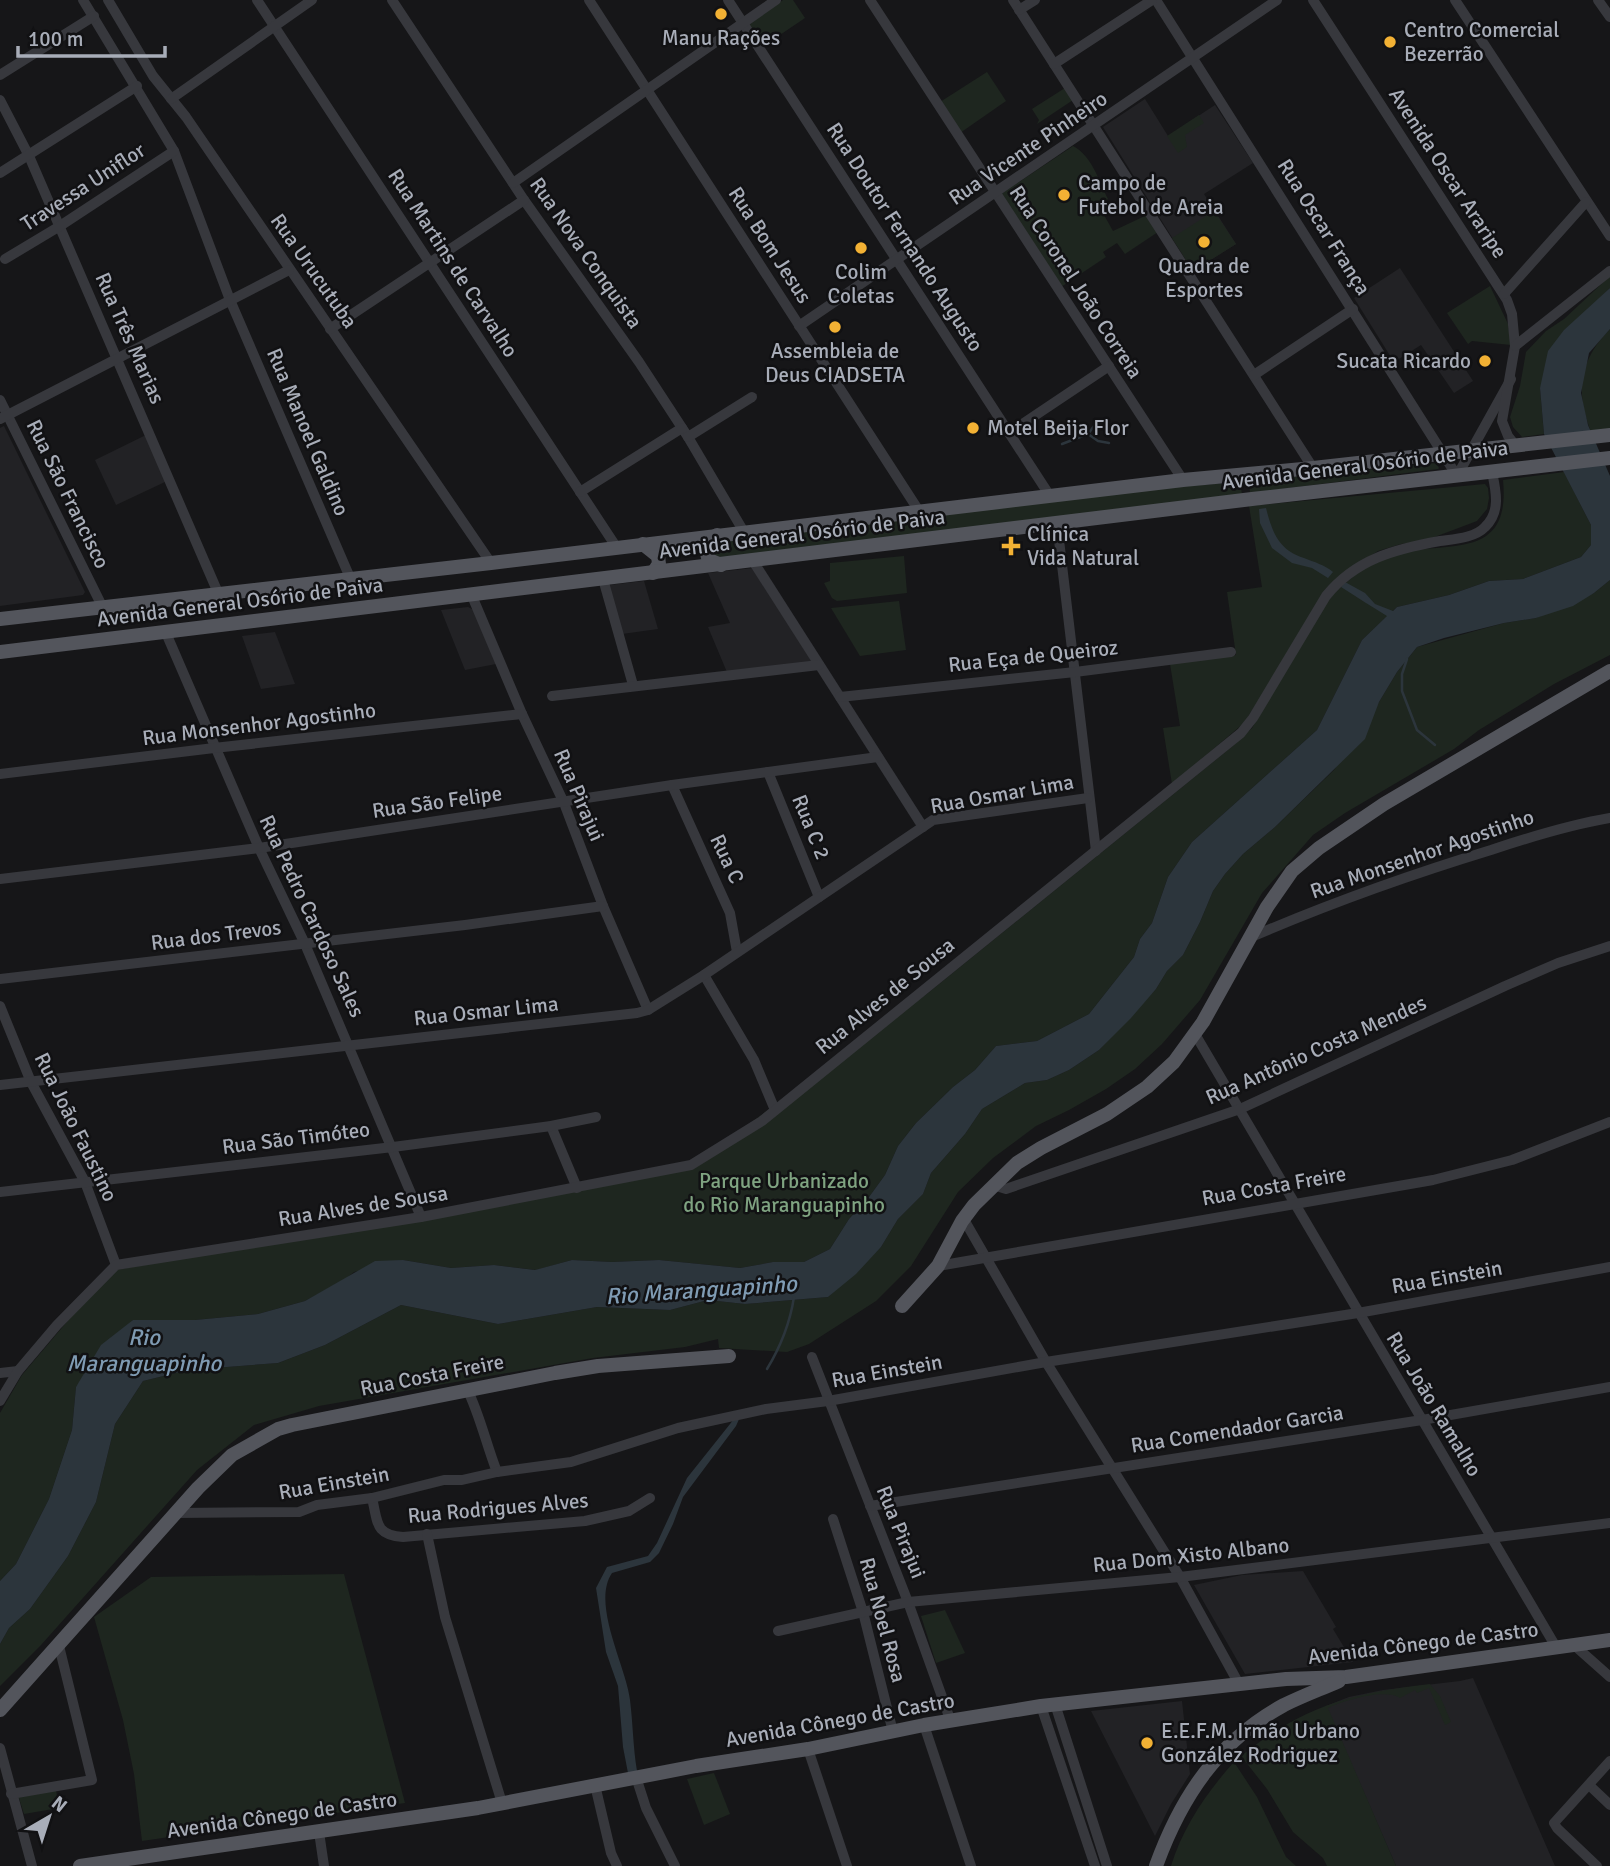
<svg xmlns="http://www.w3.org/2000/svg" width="1610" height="1866" font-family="Signika,sans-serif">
<rect width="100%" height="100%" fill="#161618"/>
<!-- built -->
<g fill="#222225">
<path d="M1145 99 1168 136 1215 105 1253 163 1204 194 1236 244 1193 271 1103 127Z"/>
<path d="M1400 268 1473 381 1454 393 1421 345 1394 362 1354 298Z"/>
<path d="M4 426 85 592 83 595 0 606V428Z"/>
<path d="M148 434 167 481 116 505 95 460Z"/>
<path d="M753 568 815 665 729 677 708 627 730 623 708 573Z"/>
<path d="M644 581 658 629 622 634 609 585Z"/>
<path d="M468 607 474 610 496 664 465 670 441 610Z"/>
<path d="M275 632 295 684 261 689 242 636Z"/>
<path d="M1303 1571 1336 1627 1333 1629 1353 1662 1245 1674 1194 1585 1242 1575Z"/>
<path d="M1473 1678 1555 1866H1396L1326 1706 1349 1697 1383 1690 1460 1681Z"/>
<path d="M1182 1701 1190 1774 1171 1804 1155 1836 1091 1711Z"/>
</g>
<!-- green -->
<g fill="#1e261f">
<path d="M783 0H793L805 18 768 43 748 24Z"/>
<path d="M987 72 1006 101 960 133 940 102Z"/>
<path d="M1065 88 1073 100 1037 124 1039 120 1032 109Z"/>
<path d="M1199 115 1204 123 1185 135 1187 147 1178 153 1167 136Z"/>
<path d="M1073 146C1092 156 1098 179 1108 199L1099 206 1113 231 1147 215 1158 232 1125 254 1117 243 1103 252 1106 257 1061 287 1001 194Z"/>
<path d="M1214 211 1236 244 1193 271 1172 238Z"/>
<path d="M1610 276V288L1599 299 1540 388 1544 434 1522 437 1513 427 1510 417 1520 386 1526 352 1546 331 1564 319Z"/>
<path d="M1490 286 1508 324 1511 345 1472 341 1468 344 1447 313Z"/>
<path d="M1610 329V430L1591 432C1575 391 1579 361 1610 329Z"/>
<path d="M1436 463 1439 468 1438 469 1250 493 1249 481Z"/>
<path d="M1564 472 1591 525V545L1581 557 1523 579 1489 581 1449 595 1397 607 1362 640 1317 730 1192 842 1168 877 1152 923 1140 939 1134 957 1089 1014 1037 1041 996 1046 975 1070 953 1087 916 1123 898 1146 885 1175 869 1197 849 1219 830 1249 804 1262H773L740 1268 659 1260 612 1262 572 1260 536 1270 494 1265 451 1268 403 1260 354 1272 344 1280 305 1301 258 1314 195 1320H133L76 1387 72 1430 49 1499 16 1564 0 1581V1413L22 1375 87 1298 116 1270 690 1167 928 993 1234 745 1252 728 1329 598C1344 584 1361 568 1380 559 1434 535 1512 570 1503 480Z"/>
<path d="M1240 482 1242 494 717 559 713 557 711 548 717 542 1163 488Z"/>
<path d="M1485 484 1488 488 1489 498 1487 509 1477 521 1424 541 1401 544 1378 551 1339 577 1244 723 1172 784 1163 728 1180 726 1170 664 1236 655 1227 592 1262 587 1249 506Z"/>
<path d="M904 556 907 593 837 601 832 598 824 583 830 581V563Z"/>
<path d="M1610 580V655L1554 684 1479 730 1454 749 1345 813 1313 835 1262 893 1200 1000 1162 1044 1135 1069 1106 1089 1069 1110 1036 1126 993 1158 958 1192 911 1266 876 1301 809 1344 787 1352 719 1348 718 1339 685 1347 593 1358 319 1406 254 1425 197 1470 41 1645 0 1686V1644L9 1628 30 1609 68 1556 96 1502 115 1424 143 1381 188 1370 278 1363 325 1345 401 1305 498 1324 597 1307 670 1310 708 1300 745 1304 828 1297 881 1247 898 1219 923 1194 931 1173 965 1134 982 1109 1025 1083 1047 1080 1069 1070 1099 1050 1156 989 1167 971 1183 955 1200 922 1213 891 1225 874 1243 854 1275 827 1334 770 1379 702 1397 672 1417 647 1504 623 1536 618 1594 593Z"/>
<path d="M899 601 906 650 860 656 831 608Z"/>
<path d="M344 1574 405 1803 142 1841 134 1774 123 1720 94 1617 151 1577Z"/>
<path d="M945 1610 965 1653 936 1663 921 1616Z"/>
<path d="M1430 1684 1440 1696 1451 1722 1445 1725 1429 1688 1417 1693 1415 1690 1400 1698C1384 1688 1343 1701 1328 1708L1396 1866H1327L1323 1858 1293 1832 1267 1789 1241 1756C1304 1706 1351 1693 1430 1684Z"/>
<path d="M1234 1762 1257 1797 1286 1857 1296 1866H1171C1183 1827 1207 1792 1234 1762Z"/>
<path d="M714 1773 730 1814 704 1825 687 1779Z"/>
<path d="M56 1790 59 1808 24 1814 18 1795Z"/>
</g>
<!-- water -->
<g fill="#2c353c">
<path d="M1610 288V329L1589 353 1581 393 1588 425 1610 476V580L1594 593 1573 606 1536 618 1504 623 1444 638 1417 647 1397 672 1379 702 1365 739 1275 827 1243 854 1225 874 1213 891 1200 922 1183 955 1167 971 1156 989 1131 1018 1099 1050 1069 1070 1047 1080 1025 1083 982 1109 965 1134 931 1173 923 1194 898 1219 881 1247 856 1274 828 1297 745 1304 708 1300 670 1310 597 1307 498 1324 401 1305 325 1345 278 1363 188 1370 143 1381 115 1424 96 1502 68 1556 30 1609 9 1628 0 1644V1581L16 1564 49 1499 72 1430 76 1387 101 1345 133 1320H195L258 1314 305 1301 375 1261 403 1260 451 1268 494 1265 535 1270 572 1260 612 1262 659 1260 740 1268 773 1262H804L830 1249 849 1219 869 1197 885 1175 898 1146 916 1123 953 1087 975 1070 996 1046 1037 1041 1089 1014 1134 957 1140 939 1152 923 1168 877 1192 842 1317 730 1362 640 1387 616C1372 607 1357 597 1341 587L1345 582 1365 593 1375 604 1393 611 1397 607 1449 595 1489 581 1523 579 1581 557 1591 545V525L1544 434 1540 388 1548 351 1564 330Z"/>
<path d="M1266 508C1272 531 1278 550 1304 558 1314 562 1325 565 1333 572L1328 578 1312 568 1292 563 1272 548 1260 523 1259 509Z"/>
<path d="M740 1417 736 1426 683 1497 673 1524 659 1553 650 1562 612 1573C591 1604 626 1666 630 1700 633 1724 633 1747 637 1771L628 1773 623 1747 618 1686 606 1652 596 1588 607 1567 648 1556 657 1543 687 1478 734 1419Z"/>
</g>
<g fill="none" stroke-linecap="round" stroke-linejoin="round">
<!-- stream -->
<g stroke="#2c353c" stroke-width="2.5">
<path d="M1060 423 1076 439"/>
<path d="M1094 426 1088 434 1098 441 1109 443"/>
<path d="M1062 444 1088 434"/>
<path d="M1407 659 1402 674V691L1417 730 1435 745"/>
<path d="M767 1369C781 1346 790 1323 794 1297"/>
</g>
<!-- minor -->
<g stroke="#37383d" stroke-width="10">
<path d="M83 0 174 151 230 300 351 580"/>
<path d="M108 0 153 76 186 117 491 563"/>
<path d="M257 0 617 548"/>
<path d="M392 0 524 200 639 362 688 437 744 532"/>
<path d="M589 0 919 511"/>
<path d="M728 0 1050 496"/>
<path d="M870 0 1183 480"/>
<path d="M1013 0 1313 468"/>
<path d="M1156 0 1457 476 1511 379"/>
<path d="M1313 0 1507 300 1512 314 1515 346 1502 421 1508 436 1516 446"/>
<path d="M1455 0 1610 236"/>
<path d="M1598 0 1610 17"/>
<path d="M1019 10 1035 0"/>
<path d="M1054 64 1152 0"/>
<path d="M0 75 94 16"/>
<path d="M171 99 312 0"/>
<path d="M0 100 29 156 219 595"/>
<path d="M0 173 137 86"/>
<path d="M513 183 776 0"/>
<path d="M5 259 60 226 174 151"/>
<path d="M1504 294 1586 202"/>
<path d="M799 326 1277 0"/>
<path d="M330 329 524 200"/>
<path d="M1515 346 1610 271"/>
<path d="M1254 375 1353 309"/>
<path d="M0 400 102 606"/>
<path d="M0 419 289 270"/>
<path d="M1009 433 1109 366"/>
<path d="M688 437 752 397"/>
<path d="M580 492 682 428"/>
<path d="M1057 523 1096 851"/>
<path d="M753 561 923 827"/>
<path d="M603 579 633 685"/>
<path d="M472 596 522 714 564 803 603 906 648 1010"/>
<path d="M166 633 259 848 305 944 421 1217"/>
<path d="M552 696 819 665"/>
<path d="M840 697 1075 672 1231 652"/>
<path d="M768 772 819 897"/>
<path d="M0 774 214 748 522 714"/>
<path d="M672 785 730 913 737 952"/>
<path d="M0 879 259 848 672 785 878 757"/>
<path d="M1249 938C1328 904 1409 875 1491 850 1530 837 1569 825 1610 818"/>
<path d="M704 975 754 1060 775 1110"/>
<path d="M0 979 465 925 603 906"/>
<path d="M0 1006 31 1082 85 1182 116 1265"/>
<path d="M1195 1034 1556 1647"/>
<path d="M0 1085 637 1013 648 1010 704 975 933 820 1088 798"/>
<path d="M551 1126 577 1188"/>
<path d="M993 1185 1006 1189 1240 1109 1505 986 1558 963 1610 946"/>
<path d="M0 1192 393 1147 551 1126 596 1117"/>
<path d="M962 1221 966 1223 1046 1362 1180 1577 1239 1684"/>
<path d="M938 1266 1433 1180 1512 1160 1610 1122"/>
<path d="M812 1357 908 1602 951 1722"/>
<path d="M0 1373 18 1371"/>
<path d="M467 1389C480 1415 486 1444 497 1472"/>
<path d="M0 1401 18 1371 57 1325 116 1265 421 1217 691 1165 762 1121 1241 733 1253 718 1326 596C1356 559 1395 549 1440 541 1454 539 1475 538 1485 527 1501 512 1496 491 1492 472"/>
<path d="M372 1498C378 1523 375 1535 403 1537L585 1521 629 1511 650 1498"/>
<path d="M870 1506 1422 1420 1610 1387"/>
<path d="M176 1513 299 1512 317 1505 372 1498 444 1480H462L497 1472 571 1462 678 1428 766 1409 828 1401 1046 1362 1358 1313 1610 1267"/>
<path d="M833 1519 863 1612 893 1732"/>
<path d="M427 1534 445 1617 502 1803"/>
<path d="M778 1631 908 1602 1180 1577 1610 1523"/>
<path d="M1574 1645 1610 1677"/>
<path d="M1055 1704 1107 1866"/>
<path d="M1041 1706 1095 1866"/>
<path d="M924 1725 971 1866"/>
<path d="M0 1748 32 1866"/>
<path d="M808 1749 847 1866"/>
<path d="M636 1777 646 1808 675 1866"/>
<path d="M595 1785 611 1853 617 1866"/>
<path d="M1589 1785 1610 1805"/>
<path d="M11 1794 92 1780 59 1646"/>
<path d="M319 1832 324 1866"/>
<path d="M1597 1866 1557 1828 1554 1823 1610 1761"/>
</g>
<!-- major -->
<g stroke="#53555c" stroke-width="14">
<path d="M717 535C709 542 704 549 709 560L721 565"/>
<path d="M643 544 658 556 659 564 653 573"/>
<path d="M0 619 491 563 1183 480 1313 468 1610 435"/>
<path d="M0 652 1252 499 1610 458"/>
<path d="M902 1306 938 1266 962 1221 974 1205 1017 1163 1041 1148 1107 1114 1147 1087 1174 1062 1203 1022 1267 907 1292 871 1319 848 1384 804 1610 671"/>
<path d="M0 1710 198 1488 232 1455 278 1429 292 1425 555 1373 598 1366 729 1356"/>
<path d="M80 1866 478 1808 696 1766 808 1749 924 1725 1041 1706 1286 1679 1346 1677 1610 1640"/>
<path d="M1156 1866C1181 1797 1218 1741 1284 1705 1302 1696 1321 1689 1339 1681"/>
</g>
</g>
<!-- markers -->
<g fill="#f2b134" stroke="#111113" stroke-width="2.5">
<circle cx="721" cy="14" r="7"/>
<circle cx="1390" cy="42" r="7"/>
<circle cx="1064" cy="195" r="7"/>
<circle cx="1204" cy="242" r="7"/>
<circle cx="861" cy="248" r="7"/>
<circle cx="835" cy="327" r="7"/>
<circle cx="1485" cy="361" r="7"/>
<circle cx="973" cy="428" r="7"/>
<path d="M1007.5 535.5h7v7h7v7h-7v7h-7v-7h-7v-7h7z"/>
<circle cx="1147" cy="1743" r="7"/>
</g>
<g text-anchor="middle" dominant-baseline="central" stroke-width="5" stroke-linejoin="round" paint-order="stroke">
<!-- poi labels -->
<g font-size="21" fill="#a8adb8" stroke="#111113" text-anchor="start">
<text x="1404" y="30">Centro Comercial<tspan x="1404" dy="24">Bezerrão</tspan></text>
<text x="721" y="38" text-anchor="middle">Manu Rações</text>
<text x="1078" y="183">Campo de<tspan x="1078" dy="24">Futebol de Areia</tspan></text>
<text x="1204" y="266" text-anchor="middle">Quadra de<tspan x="1204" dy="24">Esportes</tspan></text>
<text x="861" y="272" text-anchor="middle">Colim<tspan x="861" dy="24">Coletas</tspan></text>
<text x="835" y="351" text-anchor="middle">Assembleia de<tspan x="835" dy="24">Deus CIADSETA</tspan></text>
<text x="1471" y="361" text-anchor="end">Sucata Ricardo</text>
<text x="987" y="428">Motel Beija Flor</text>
<text x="1027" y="534">Clínica<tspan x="1027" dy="24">Vida Natural</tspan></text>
<text x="1161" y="1731">E.E.F.M. Irmão Urbano<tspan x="1161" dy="24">González Rodriguez</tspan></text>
</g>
<!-- street labels -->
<g font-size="21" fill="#a8adb8" stroke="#111113">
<text transform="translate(1028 148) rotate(-34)">Rua Vicente Pinheiro</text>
<text transform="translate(1448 173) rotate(57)">Avenida Oscar Araripe</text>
<text transform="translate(83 187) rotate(-33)">Travessa Uniflor</text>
<text transform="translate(1324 227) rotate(58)">Rua Oscar França</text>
<text transform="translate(905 237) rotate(57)">Rua Doutor Fernando Augusto</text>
<text transform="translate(770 245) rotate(57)">Rua Bom Jesus</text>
<text transform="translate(586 253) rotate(55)">Rua Nova Conquista</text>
<text transform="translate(453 263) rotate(57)">Rua Martins de Carvalho</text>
<text transform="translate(314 271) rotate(55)">Rua Urucutuba</text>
<text transform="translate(1076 282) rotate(57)">Rua Coronel João Correia</text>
<text transform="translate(130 338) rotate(66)">Rua Três Marias</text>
<text transform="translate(308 432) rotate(67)">Rua Manoel Galdino</text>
<text transform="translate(1365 465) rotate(-7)">Avenida General Osório de Paiva</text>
<text transform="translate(68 494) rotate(64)">Rua São Francisco</text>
<text transform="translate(802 534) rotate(-7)">Avenida General Osório de Paiva</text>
<text transform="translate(240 602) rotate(-7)">Avenida General Osório de Paiva</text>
<text transform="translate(1033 656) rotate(-6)">Rua Eça de Queiroz</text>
<text transform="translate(259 724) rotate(-7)">Rua Monsenhor Agostinho</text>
<text transform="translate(1002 794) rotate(-10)">Rua Osmar Lima</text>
<text transform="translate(579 795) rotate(67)">Rua Pirajui</text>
<text transform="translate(437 802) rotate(-8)">Rua São Felipe</text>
<text transform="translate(811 827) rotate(68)">Rua C 2</text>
<text transform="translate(1422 854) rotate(-19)">Rua Monsenhor Agostinho</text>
<text transform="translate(727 859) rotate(65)">Rua C</text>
<text transform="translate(312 916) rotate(65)">Rua Pedro Cardoso Sales</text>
<text transform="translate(216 935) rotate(-7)">Rua dos Trevos</text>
<text transform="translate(885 996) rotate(-39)">Rua Alves de Sousa</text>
<text transform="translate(486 1011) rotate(-6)">Rua Osmar Lima</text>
<text transform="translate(1316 1050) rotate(-24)">Rua Antônio Costa Mendes</text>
<text transform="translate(76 1127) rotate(64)">Rua João Faustino</text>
<text transform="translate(296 1138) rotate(-7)">Rua São Timóteo</text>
<text transform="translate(1274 1186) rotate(-10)">Rua Costa Freire</text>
<text transform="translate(363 1206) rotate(-9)">Rua Alves de Sousa</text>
<text transform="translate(1447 1277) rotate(-10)">Rua Einstein</text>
<text transform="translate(887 1371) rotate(-10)">Rua Einstein</text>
<text transform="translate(432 1375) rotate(-11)">Rua Costa Freire</text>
<text transform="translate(1434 1404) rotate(59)">Rua João Ramalho</text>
<text transform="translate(1237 1429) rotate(-9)">Rua Comendador Garcia</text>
<text transform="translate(334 1483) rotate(-10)">Rua Einstein</text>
<text transform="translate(498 1508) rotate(-5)">Rua Rodrigues Alves</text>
<text transform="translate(901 1532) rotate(68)">Rua Pirajui</text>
<text transform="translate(1191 1555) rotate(-6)">Rua Dom Xisto Albano</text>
<text transform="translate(883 1620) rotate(75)">Rua Noel Rosa</text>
<text transform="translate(1423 1643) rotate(-7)">Avenida Cônego de Castro</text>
<text transform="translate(840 1720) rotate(-10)">Avenida Cônego de Castro</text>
<text transform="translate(282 1815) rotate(-8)">Avenida Cônego de Castro</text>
</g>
<!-- park labels -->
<g font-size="21" fill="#7fa381" stroke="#111113">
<text x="784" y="1181">Parque Urbanizado<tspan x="784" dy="24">do Rio Maranguapinho</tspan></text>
</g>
<!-- water labels -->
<g font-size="23" font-style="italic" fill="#7f9bb3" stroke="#111113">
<text transform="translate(701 1290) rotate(-4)">Rio Maranguapinho</text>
<text x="144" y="1337">Rio<tspan x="144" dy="26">Maranguapinho</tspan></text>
</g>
</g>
<!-- north arrow -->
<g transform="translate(49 1817) rotate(39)" stroke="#111113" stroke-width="5" paint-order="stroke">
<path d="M0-5L12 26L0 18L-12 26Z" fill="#a8adb8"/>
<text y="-10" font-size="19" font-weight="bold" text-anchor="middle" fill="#a8adb8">N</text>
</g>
<!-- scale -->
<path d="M18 46v10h147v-10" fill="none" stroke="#a8adb8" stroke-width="3.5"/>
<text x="28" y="46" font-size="21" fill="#a8adb8" stroke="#111113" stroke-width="5" paint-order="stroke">100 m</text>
</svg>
